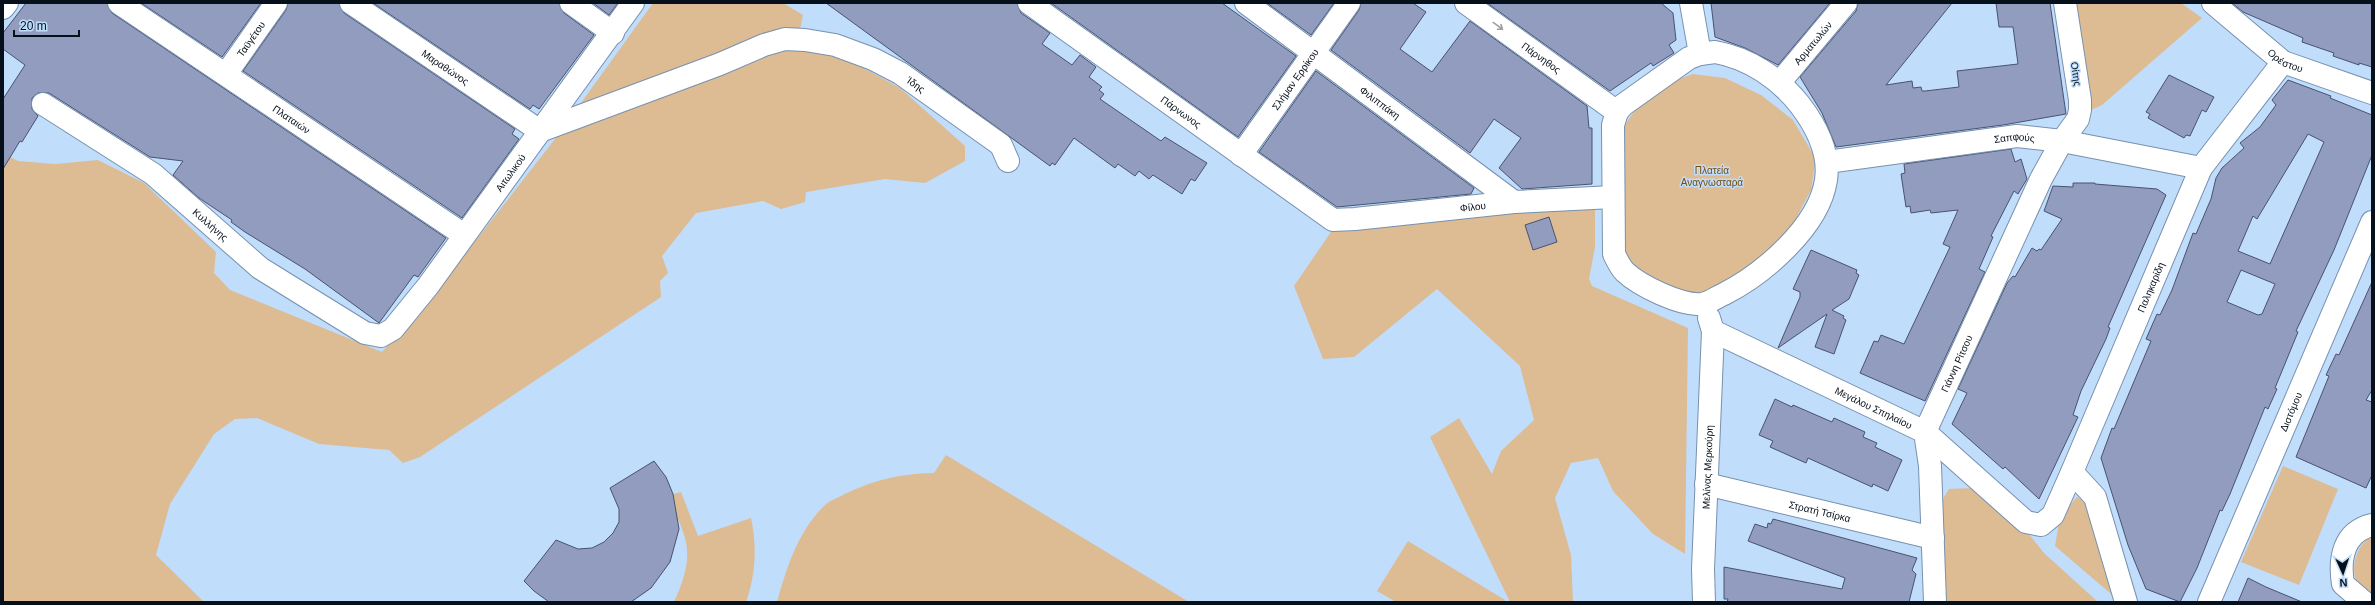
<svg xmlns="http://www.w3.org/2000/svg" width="2375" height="605" font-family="Helvetica,sans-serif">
<rect width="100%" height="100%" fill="#c1ddfc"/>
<!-- green -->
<g fill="#ddbb93">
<path d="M653 3H783L803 15 796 48 849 60 900 88 965 146V161L925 183 885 179 806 192 805 202 781 209 763 201 696 213 662 256 668 273 660 281 661 297 420 457 403 463 389 450 319 444 257 418 235 419 214 434 170 504 156 555 204 602H3V153L18 161 55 164 98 160 144 183 216 252 214 273 230 290 382 352 452 271 555 139Z"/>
<path d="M2075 3H2181L2202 18 2102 105 2091 110Z"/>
<path d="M1693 74 1725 78 1761 95 1793 120 1816 159 1811 190 1793 224 1754 268 1700 294 1677 292 1637 275 1619 246 1622 129 1633 113 1670 82Z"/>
<path d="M1595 206V247L1589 279 1592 286 1688 328 1685 554 1653 534 1613 491 1598 458 1571 463 1555 498 1571 555 1573 602H1510L1430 437 1459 418 1492 474 1501 451 1534 420 1520 366 1437 289 1354 357 1323 359 1294 286 1333 229Z"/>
<path d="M946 455 1189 602H777C787 567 798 531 825 505 829 501 835 499 841 496 873 480 898 474 934 473Z"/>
<path d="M2283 466 2338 489 2299 585 2241 562Z"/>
<path d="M1973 488 2024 528 2044 553 2098 602H1946L1941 502 1949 489Z"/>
<path d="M681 492 698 536 751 518C757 546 756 574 746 602H674C695 555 690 540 666 496Z"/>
<path d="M2077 497 2090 504 2117 599 2055 546 2060 517Z"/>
<path d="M2372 537V595C2366 591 2359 587 2356 580 2351 566 2357 543 2372 537Z"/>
<path d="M1408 541 1505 600 1504 602H1396L1377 591Z"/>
</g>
<!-- building -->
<g fill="#919cbe" stroke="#495271" fill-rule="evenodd">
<path d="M26 3H107L112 13 446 238 418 277 414 275 379 323 305 269 245 232 231 222 232 220 199 198 173 175 183 161 150 157 49 93H38L32 98V109L38 116 22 142 20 141 3 169V99L25 65 3 49V33Z"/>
<path d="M141 3H261L222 57Z"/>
<path d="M288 3H339L344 13 515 129 512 134 519 139 462 218 243 71 286 10Z"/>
<path d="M373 3H559L564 13 594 35 539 109 533 105 530 109Z"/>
<path d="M593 3H618L609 15Z"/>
<path d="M826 3H1017L1021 13 1050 33 1042 44 1072 65 1080 55 1096 67 1089 77 1102 87 1099 90 1104 94 1100 99 1161 141 1165 137 1207 163 1195 181 1191 179 1182 194 1153 175 1149 179 1139 171 1135 176 1118 164 1115 168 1074 138 1055 165 1052 163 1050 166Z"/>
<path d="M1051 3H1222L1296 56 1238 137Z"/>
<path d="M1267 3H1334L1311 35Z"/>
<path d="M1361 3H1413L1426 12 1400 49 1432 72 1470 21 1587 106 1589 128H1592V184L1522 189 1499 168 1521 138 1494 119 1470 153 1331 50 1359 10Z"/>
<path d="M1487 3H1661L1673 13 1676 40 1669 45 1674 53 1653 66 1651 63 1610 91Z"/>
<path d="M1711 3H1830L1778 65 1745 48 1715 37Z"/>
<path d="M1858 3H1952L1886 85 1912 81 1913 88 1921 87 1922 91H1925L1959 87 1957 71 2018 64 2013 27H1999L1996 3H2050L2066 114 2003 125 1836 147 1822 113 1800 77 1856 11Z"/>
<path d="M2232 3H2372V67L2359 63V65L2333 56 2334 53 2302 42 2303 38 2243 12Z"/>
<path d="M1316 71 1474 188 1471 194 1337 207 1259 152Z"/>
<path d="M2169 75 2214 97 2206 112 2202 110 2190 136 2186 135 2184 138 2148 118 2150 114 2146 112Z"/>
<path d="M2288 80 2331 96 2330 98 2372 115V155L2334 250 2296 331 2298 332 2275 388 2277 389 2268 409 2265 407 2230 494 2222 511 2220 510 2197 568 2180 602 2146 589 2128 545 2101 458 2112 428 2114 429 2151 341 2146 339 2157 314 2160 315 2172 290 2193 233 2196 234 2211 199 2216 178 2222 168 2244 148 2240 143 2260 127 2276 105 2272 100ZM2308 134 2324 142 2270 264 2238 251 2253 216 2257 219ZM2241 270 2275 284 2262 314 2258 315 2227 302Z"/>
<path d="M2011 149 2015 162 2021 159 2027 179 2018 194 2014 191 1991 236 1993 237 1979 269 1985 272 1925 401 1860 373 1874 341 1878 342 1881 335 1904 344 1950 247 1943 244 1958 210 1931 213 1930 210 1911 213 1910 206 1906 207 1901 174 1905 173 1904 164Z"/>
<path d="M2073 183H2095V184L2157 189 2166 195 2108 327 2110 328 2106 339 2081 391 2073 415 2078 417 2039 499 2005 467 2003 469 1952 424 1967 393 1958 389 2007 283 2013 276 2015 277 2032 248 2037 251 2039 249 2041 250 2062 219 2044 211 2053 186 2073 187Z"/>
<path d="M1549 217 1557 242 1533 250 1525 225Z"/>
<path d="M1811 250 1857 270 1856 273 1859 275 1849 299 1832 310 1844 316 1843 318 1846 320 1834 354 1815 347 1827 314 1778 348 1800 297V292L1793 289Z"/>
<path d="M2372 282V390L2366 400 2372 402V475L2366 488 2296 457 2329 376 2326 375 2336 354 2339 355Z"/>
<path d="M1775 399 1792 407 1793 405 1832 422 1834 418 1865 432 1863 437 1877 443 1875 447 1902 460 1888 491 1873 484 1872 487 1808 458 1806 463 1770 447 1773 441 1759 435Z"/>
<path d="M654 461 666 477 673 494 679 529 670 562 651 588 631 602H549L534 591 524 581 556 540 578 549 592 548 604 542 613 533 619 522V509L610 488Z"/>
<path d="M1773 519 1917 558 1912 570 1916 574 1909 602H1727L1728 599H1724V567L1842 589 1845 578 1748 541 1755 524 1767 528 1768 523 1771 524Z"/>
<path d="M2248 578 2266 587 2302 602H2238Z"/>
</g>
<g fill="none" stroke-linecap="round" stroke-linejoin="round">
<defs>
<g id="minor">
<path id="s1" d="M119 3 464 235"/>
<path id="s2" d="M351 3 540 131 720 64 764 45 785 39 805 40 835 45 873 59 900 73 1001 145 1008 161"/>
<path d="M571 3 613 33"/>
<path id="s3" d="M1029 3 1333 220 1355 219 1514 202 1613 197"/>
<path id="s4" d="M1246 3 1514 202"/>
<path id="s5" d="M1466 3 1617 112"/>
<path d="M1691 3 1700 54"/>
<path id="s6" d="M2213 3 2283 62 2372 93"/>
<path d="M3 8 7 3"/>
<path d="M1715 52C1749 58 1780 79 1800 105 1816 126 1830 153 1826 180 1819 227 1763 274 1724 294 1717 297 1709 303 1702 304 1681 306 1640 286 1625 272 1620 267 1617 260 1614 254L1613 125 1617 112 1623 105 1689 58 1700 54Z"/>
<path id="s7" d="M226 74 276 3"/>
<path id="s8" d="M1780 82 1846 3"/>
<path id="s9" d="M43 104 153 174 260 268 365 333 381 336 393 329 428 286 633 3"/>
<path id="s10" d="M1241 155 1349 3"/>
<path id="s11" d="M1827 162 2017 136 2062 141 2201 168"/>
<path id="s12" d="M1713 331 1925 432 2026 522 2041 525 2053 515 2072 472 2201 168 2283 62"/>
<path d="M2072 472 2095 497 2126 602"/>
<path id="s13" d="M1706 484 1933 538"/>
<path id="s14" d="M1704 602 1703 569 1713 331 1709 318"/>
<path id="s15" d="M1935 602 1930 466 1925 432 2041 179 2062 141 2078 119 2080 110V100L2065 3"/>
<path id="s16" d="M2209 602 2372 222"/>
<path d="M2364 602 2343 584C2339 559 2343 532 2372 525"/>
</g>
</defs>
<!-- minor casing -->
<use href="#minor" stroke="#7791ae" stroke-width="24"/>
<!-- minor -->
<use href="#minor" stroke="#fff" stroke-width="22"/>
</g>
<!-- one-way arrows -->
<defs><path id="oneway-shaft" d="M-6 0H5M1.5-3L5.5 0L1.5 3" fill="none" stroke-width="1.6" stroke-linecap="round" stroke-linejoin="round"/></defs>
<use stroke="#9b9fa3" href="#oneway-shaft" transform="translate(1498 26) rotate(36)"/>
<g text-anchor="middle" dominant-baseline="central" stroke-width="3" stroke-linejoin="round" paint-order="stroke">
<!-- street labels -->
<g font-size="10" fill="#06101a" stroke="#c1ddfc">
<text stroke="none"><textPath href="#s7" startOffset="43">Ταϋγέτου</textPath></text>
<text stroke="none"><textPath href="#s8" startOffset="51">Αρματωλών</textPath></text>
<text stroke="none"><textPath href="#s5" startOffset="93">Πάρνηθος</textPath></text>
<text stroke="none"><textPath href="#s6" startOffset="93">Ορέστου</textPath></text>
<text stroke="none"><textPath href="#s2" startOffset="114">Μαραθώνος</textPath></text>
<text transform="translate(2076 74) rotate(81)">Οίτης</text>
<text stroke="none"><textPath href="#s10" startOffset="93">Σλήμαν Ερρίκου</textPath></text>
<text stroke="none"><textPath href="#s2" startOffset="631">Ίδης</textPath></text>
<text stroke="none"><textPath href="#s4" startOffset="167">Φιλιππάκη</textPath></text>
<text stroke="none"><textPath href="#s3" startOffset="187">Πάρνωνος</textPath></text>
<text stroke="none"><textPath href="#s1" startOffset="208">Πλαταιών</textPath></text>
<text stroke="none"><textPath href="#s11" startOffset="189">Σαπφούς</textPath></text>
<text stroke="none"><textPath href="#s9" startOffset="622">Αιτωλικού</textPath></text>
<text stroke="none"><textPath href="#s3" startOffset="514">Φίλου</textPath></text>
<text stroke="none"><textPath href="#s9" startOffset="207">Κυλλήνης</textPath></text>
<text stroke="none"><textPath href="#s12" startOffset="649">Παληκαρίδη</textPath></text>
<text stroke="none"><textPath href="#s15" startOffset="246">Γιάννη Ρίτσου</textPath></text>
<text stroke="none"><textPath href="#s12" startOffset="178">Μεγάλου Σπηλαίου</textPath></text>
<text stroke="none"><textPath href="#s16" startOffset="207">Διστόμου</textPath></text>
<text stroke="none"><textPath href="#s14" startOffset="135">Μελίνας Μερκούρη</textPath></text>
<text stroke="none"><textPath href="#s13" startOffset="117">Στρατή Τσίρκα</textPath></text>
</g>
<!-- park labels -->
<g font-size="10" fill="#754c0f" stroke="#c1ddfc">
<text x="1712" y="170">Πλατεία<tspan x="1712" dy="12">Αναγνωσταρά</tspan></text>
</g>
</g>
<!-- border -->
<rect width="2375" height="605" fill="none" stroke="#06101a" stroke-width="8"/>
<!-- north arrow -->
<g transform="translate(2343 573) rotate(177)" stroke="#c1ddfc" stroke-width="3" paint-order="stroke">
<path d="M0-3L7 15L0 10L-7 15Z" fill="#06101a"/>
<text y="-6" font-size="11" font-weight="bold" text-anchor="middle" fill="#06101a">N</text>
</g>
<!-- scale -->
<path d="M14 30v6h65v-6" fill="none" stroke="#06101a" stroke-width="2"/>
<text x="20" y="30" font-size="12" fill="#06101a" stroke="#c1ddfc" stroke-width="3" paint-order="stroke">20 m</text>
</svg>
